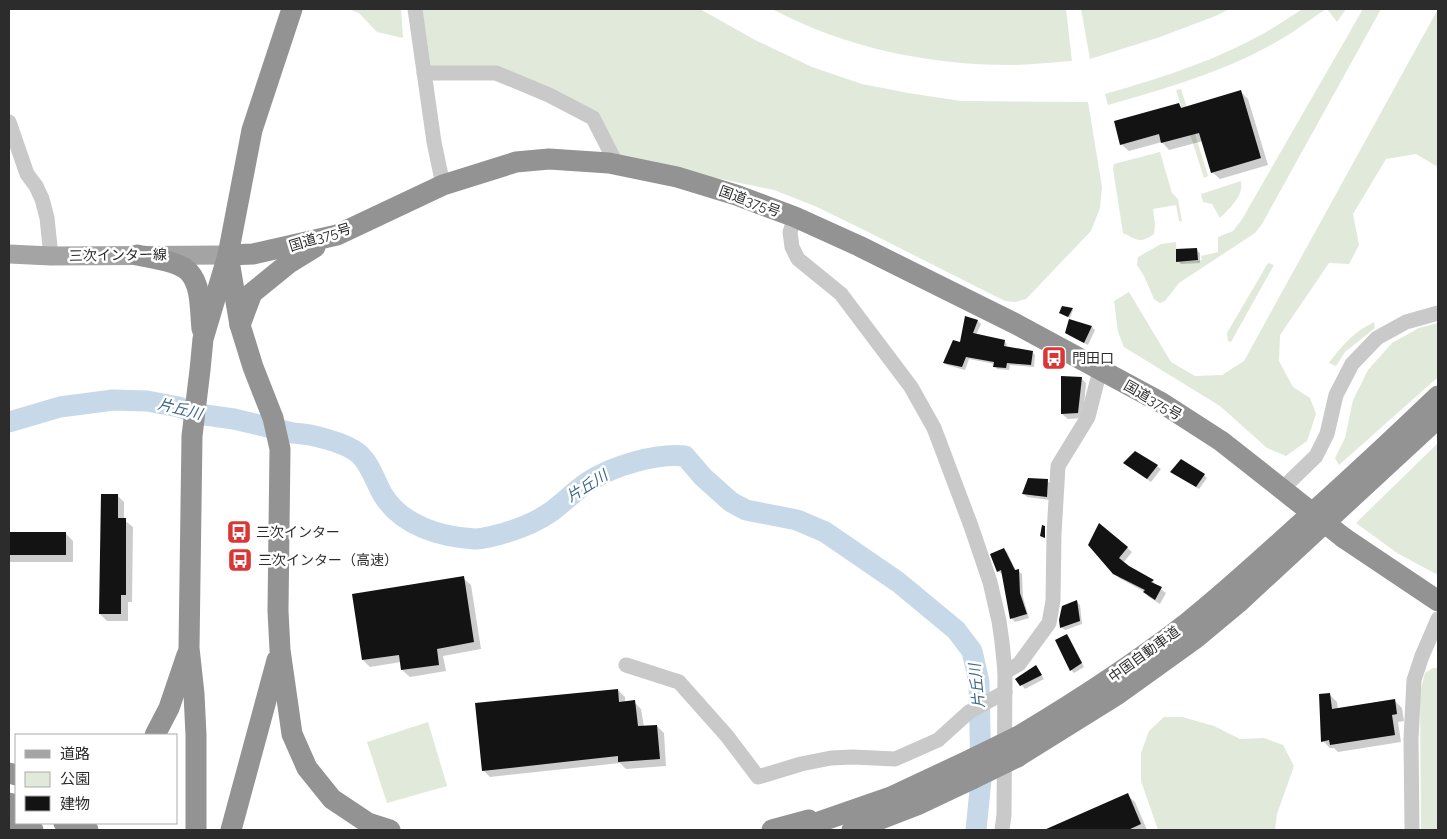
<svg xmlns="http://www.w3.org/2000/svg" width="1447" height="839" font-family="Raleway,'Noto Sans JP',sans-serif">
<rect width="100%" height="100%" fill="#fff"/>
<!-- green -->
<g fill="#e1e9da">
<path d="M348 9H401L403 38 377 32 359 13Z"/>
<path d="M422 9H700L755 40 812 67 862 84 908 93 961 101 1088 102 1102 187 1100 208 1091 231 1026 299 1015 302 1005 301 864 230 817 207 774 190 616 157 599 119 511 74 431 66Z"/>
<path d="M772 9H1066L1072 61C1052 62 1031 65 1011 65 928 65 846 48 772 9Z"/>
<path d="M1081 9H1229L1218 15 1160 37 1090 59Z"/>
<path d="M1302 9H1326C1308 21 1290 35 1271 45 1220 73 1164 89 1108 105L1105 94C1178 73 1240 53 1302 9Z"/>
<path d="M1327 9H1346L1337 22Z"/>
<path d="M1363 9H1381L1262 224 1255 233 1179 283 1165 301 1160 303 1154 299 1144 276 1137 265 1138 257 1161 244 1176 242 1177 262 1202 260 1201 256 1218 252V237L1233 231 1241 221Z"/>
<path d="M1438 9V167L1416 154 1386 159 1353 214 1359 245 1349 264 1329 263 1280 335 1279 361 1293 387 1310 398 1316 414 1307 441 1286 456 1267 448 1220 406 1124 347 1118 332 1114 301 1129 292 1171 362 1195 376 1222 375 1244 361Z"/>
<path d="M1181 89 1208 176 1204 178 1176 90Z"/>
<path d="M1160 152 1172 193 1178 199 1182 222 1179 221 1176 205 1153 209 1155 225 1154 234C1139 244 1138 240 1123 233L1113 169 1114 164Z"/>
<path d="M1241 181C1244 196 1229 209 1220 218L1212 204 1203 202 1201 194Z"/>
<path d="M1268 263 1274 265 1231 342 1228 341 1227 333Z"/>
<path d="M1374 322 1375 328 1345 352 1336 366 1329 363C1341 346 1355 331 1374 322Z"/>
<path d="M1438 323V377L1339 465 1335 458 1345 438 1353 400 1368 370 1392 343 1419 328Z"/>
<path d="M1438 443V575L1397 553 1356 523Z"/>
<path d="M1433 668H1438V830H1421L1420 693 1425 673Z"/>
<path d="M1164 717H1182L1214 726 1240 739 1264 738 1283 745 1294 766 1277 814 1275 830H1158L1141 781V753L1149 731Z"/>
<path d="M428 722 447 786 387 803 367 742Z"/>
</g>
<!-- shadow -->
<g fill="#0003">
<path d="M1240 91 1248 99 1268 165 1220 179 1212 172 1203 141 1169 150 1162 142 1129 151 1121 144 1179 105 1183 109Z"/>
<path d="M1196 249 1200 253V263L1181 264 1178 261Z"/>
<path d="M1072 309 1073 310 1070 318 1060 313Z"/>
<path d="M966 318 978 321 981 324 976 335 1004 341 1007 344 1006 347 1032 352 1035 355 1034 367 1010 365 1009 370 997 369 995 366V364L969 359 965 370 947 365 944 363 961 344Z"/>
<path d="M1092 327 1095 330 1088 345 1070 336 1066 333Z"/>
<path d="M1081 378 1086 383 1083 418 1068 419 1062 414Z"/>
<path d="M1128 466H1157L1161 469 1151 482Z"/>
<path d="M1171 472 1204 475 1207 478 1199 489Z"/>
<path d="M1047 481 1051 484 1050 500 1027 497 1024 494Z"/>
<path d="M117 495 124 502V520L133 527 132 602H128V621H107L100 614Z"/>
<path d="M1099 525 1132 552 1123 563 1153 581 1156 586 1166 593 1160 604 1149 597 1145 592 1119 578 1114 573Z"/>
<path d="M9 534H66L73 541V562H9Z"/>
<path d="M1004 549 1007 552 1016 571H1018L1022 574 1023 597 1029 618 1015 622 1012 619 1003 574H1002L998 571Z"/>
<path d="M463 578 471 585 481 649 443 656 446 671 410 677 402 670 401 662 370 667 363 660Z"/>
<path d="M1077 602 1080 605 1082 624 1065 630 1061 627Z"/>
<path d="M1067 636 1070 639 1084 667 1074 673 1071 670Z"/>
<path d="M1036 666 1044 679 1025 689 1017 679Z"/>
<path d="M618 690 625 697V703L634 702 641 709 644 727 657 726 664 733 666 766 626 769 620 763 490 777 483 770Z"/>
<path d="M1329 694 1337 702 1338 709 1395 701 1402 708 1404 721 1398 722 1401 742 1338 752 1334 748H1330L1323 741Z"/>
<path d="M1127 795 1135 802 1147 830H1047Z"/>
</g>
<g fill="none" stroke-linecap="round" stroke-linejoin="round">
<!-- river -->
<path stroke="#c7d9e8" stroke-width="21" d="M9 422 60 407 113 400 147 401 179 407 198 414 234 419 293 433C311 434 344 442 358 453 370 463 375 481 383 495 402 526 441 537 475 539 484 539 493 536 501 534 519 529 537 522 552 511 564 502 575 491 588 482 612 466 656 453 685 456L703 477 731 502 746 510 797 520 825 532 898 582 956 630 972 651 979 682 981 780 976 830"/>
</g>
<!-- building -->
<g fill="#131313">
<path d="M1241 90 1261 158 1211 173 1199 133 1161 143 1159 134 1120 145 1114 121 1179 103 1181 108Z"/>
<path d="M1197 248 1198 260 1176 262V249Z"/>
<path d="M1062 306 1073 308 1068 317 1059 313Z"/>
<path d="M965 316 978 320 973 333 1005 340 1004 346 1033 351 1031 365 1007 363 1006 368 993 367 994 362 966 357 962 367 943 363 953 340 960 342Z"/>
<path d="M1069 319 1092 326 1084 343 1065 333Z"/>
<path d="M1061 376 1082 377 1078 413 1061 414Z"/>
<path d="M1135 451 1158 465 1147 479 1123 463Z"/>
<path d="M1181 459 1205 474 1196 487 1170 472Z"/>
<path d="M1028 478 1048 479 1047 497 1022 494Z"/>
<path d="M101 494H118V518H126V595H121V614H99Z"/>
<path d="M1099 523 1128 547 1119 558 1129 566 1154 580 1151 582 1162 587 1155 600 1143 592 1145 590 1113 574 1088 545Z"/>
<path d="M1042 525 1045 526V538L1040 536Z"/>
<rect x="9" y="532" width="57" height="23"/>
<path d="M1004 548 1015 570 1019 569 1020 593 1027 614 1010 619 1001 570 997 572 990 554Z"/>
<path d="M464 576 474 642 437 649 439 665 401 670 399 655 362 660 352 594Z"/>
<path d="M1077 600 1080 621 1060 628 1059 620 1062 606Z"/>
<path d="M1067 634 1082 663 1070 671 1055 640Z"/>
<path d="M1036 665 1042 675 1020 686 1015 679Z"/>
<path d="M618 689 619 702 635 700 638 726 657 725 660 759 618 762V756L482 771 475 703Z"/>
<path d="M1330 693 1332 709 1395 699 1397 714 1392 715 1395 735 1330 745 1329 740 1321 742 1319 694Z"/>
<path d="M1128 793 1141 824 1128 830H1044Z"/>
</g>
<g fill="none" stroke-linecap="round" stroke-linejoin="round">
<!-- minor -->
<g stroke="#c9c9c9" stroke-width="15">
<path d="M415 9 434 142 443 185"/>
<path d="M424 73H496L549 95 593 118 617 165"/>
<path d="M9 122 27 174 36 186 42 199 47 218 51 256"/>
<path d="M795 217 790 232 792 247 798 259 841 294 911 387 934 428 971 526 990 582 999 621 1002 642 1005 672 1004 815 1002 830"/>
<path d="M1282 489 1316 456 1327 434 1336 395 1352 364 1377 338 1406 322 1438 313"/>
<path d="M626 665 679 682 727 736 758 777 801 764 831 758 853 757 895 759 938 740 969 712 1005 692"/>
<path d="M1005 672 1019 664 1049 623 1053 601 1054 534 1058 466 1088 417 1100 370"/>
<path d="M1412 830 1411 739 1414 680 1422 656 1438 619"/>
</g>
<!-- major -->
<path stroke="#a4a4a4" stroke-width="19" d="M9 254 51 256 228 255"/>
<!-- highway -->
<g stroke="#939393" stroke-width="21">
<path d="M137 255C151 258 179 261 189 272 202 286 200 312 202 329"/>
<path d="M228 255 253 254 337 235 443 185 516 162 549 159 609 163 677 177 736 195 795 217 859 246 1014 323 1162 403 1221 441 1292 497"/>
<path d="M229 261 240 325 253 367 273 418 280 449 278 611 280 650 292 734 307 768 332 799 368 823 390 830"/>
<path d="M240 325 252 293 289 263 315 247"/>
<path d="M1344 538 1438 601"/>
<path d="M155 735 169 708 187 655"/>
<path d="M1017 737C1076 702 1133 665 1187 623 1222 595 1255 565 1288 535 1338 490 1389 443 1438 396"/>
<path d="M1017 757 1118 694 1196 638 1238 603 1438 418"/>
<path d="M9 773 16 775"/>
<path d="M9 803 16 805"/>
<path d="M9 821 33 830"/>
<path d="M64 823 88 830"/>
<path d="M196 830V735L194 694 189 648 192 436 200 370 203 339 228 255 252 130 292 9"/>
<path d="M231 830 277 660"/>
<path d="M772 830 809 820"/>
<path d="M796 830 891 797 972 759"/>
<path d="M852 830 917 805 972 779"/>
</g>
<!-- highway-bridge -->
<g stroke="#939393" stroke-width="21">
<path d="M1292 497 1344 538"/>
<path d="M972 759 1017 737"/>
<path d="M972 779 1017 757"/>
</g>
</g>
<!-- icons -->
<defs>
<symbol id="bus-square" viewBox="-11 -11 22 22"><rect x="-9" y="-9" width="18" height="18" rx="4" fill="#db3636" stroke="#fff"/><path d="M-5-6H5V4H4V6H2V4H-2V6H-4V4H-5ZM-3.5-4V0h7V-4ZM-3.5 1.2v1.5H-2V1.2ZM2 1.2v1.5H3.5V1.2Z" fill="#fff"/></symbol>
</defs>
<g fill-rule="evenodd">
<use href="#bus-square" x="1040" y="344" width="28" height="28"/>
<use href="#bus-square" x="225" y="518" width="28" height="28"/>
<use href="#bus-square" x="226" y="546" width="28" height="28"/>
</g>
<g text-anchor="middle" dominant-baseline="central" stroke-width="5" stroke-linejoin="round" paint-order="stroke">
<!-- street labels -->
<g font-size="14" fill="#2c2c2c" stroke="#fff">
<text transform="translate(750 201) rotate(20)">国道375号</text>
<text transform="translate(320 237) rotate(-17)">国道375号</text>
<text transform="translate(118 255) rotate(-1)">三次インター線</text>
<text transform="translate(1153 400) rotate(30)">国道375号</text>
<text transform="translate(1144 654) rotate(-36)">中国自動車道</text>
</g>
<!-- poi labels -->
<g font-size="14" fill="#2c2c2c" stroke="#fff" text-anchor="start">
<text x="1072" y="358">門田口</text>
<text x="256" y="532">三次インター</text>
<text x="258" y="560">三次インター（高速）</text>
</g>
<!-- water labels -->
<g font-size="15" font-style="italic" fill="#3f6789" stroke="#fff">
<text transform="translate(180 409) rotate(14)">片丘川</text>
<text transform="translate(587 486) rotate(-32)">片丘川</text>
<text transform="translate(977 686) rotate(-96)">片丘川</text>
</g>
</g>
<!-- border -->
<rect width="1447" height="839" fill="none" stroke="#2c2c2c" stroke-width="20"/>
<!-- legend -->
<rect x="15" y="734" width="162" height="90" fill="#ffffff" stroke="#ababab"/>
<rect x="25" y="750" width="25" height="8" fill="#a4a4a4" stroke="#ababab"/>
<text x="60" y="759" font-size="15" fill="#2c2c2c">道路</text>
<rect x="25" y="772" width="25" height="15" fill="#e1e9da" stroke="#ababab"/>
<text x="60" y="784" font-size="15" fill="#2c2c2c">公園</text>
<rect x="25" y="796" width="25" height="15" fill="#131313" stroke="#ababab"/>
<text x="60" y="809" font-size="15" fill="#2c2c2c">建物</text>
</svg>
